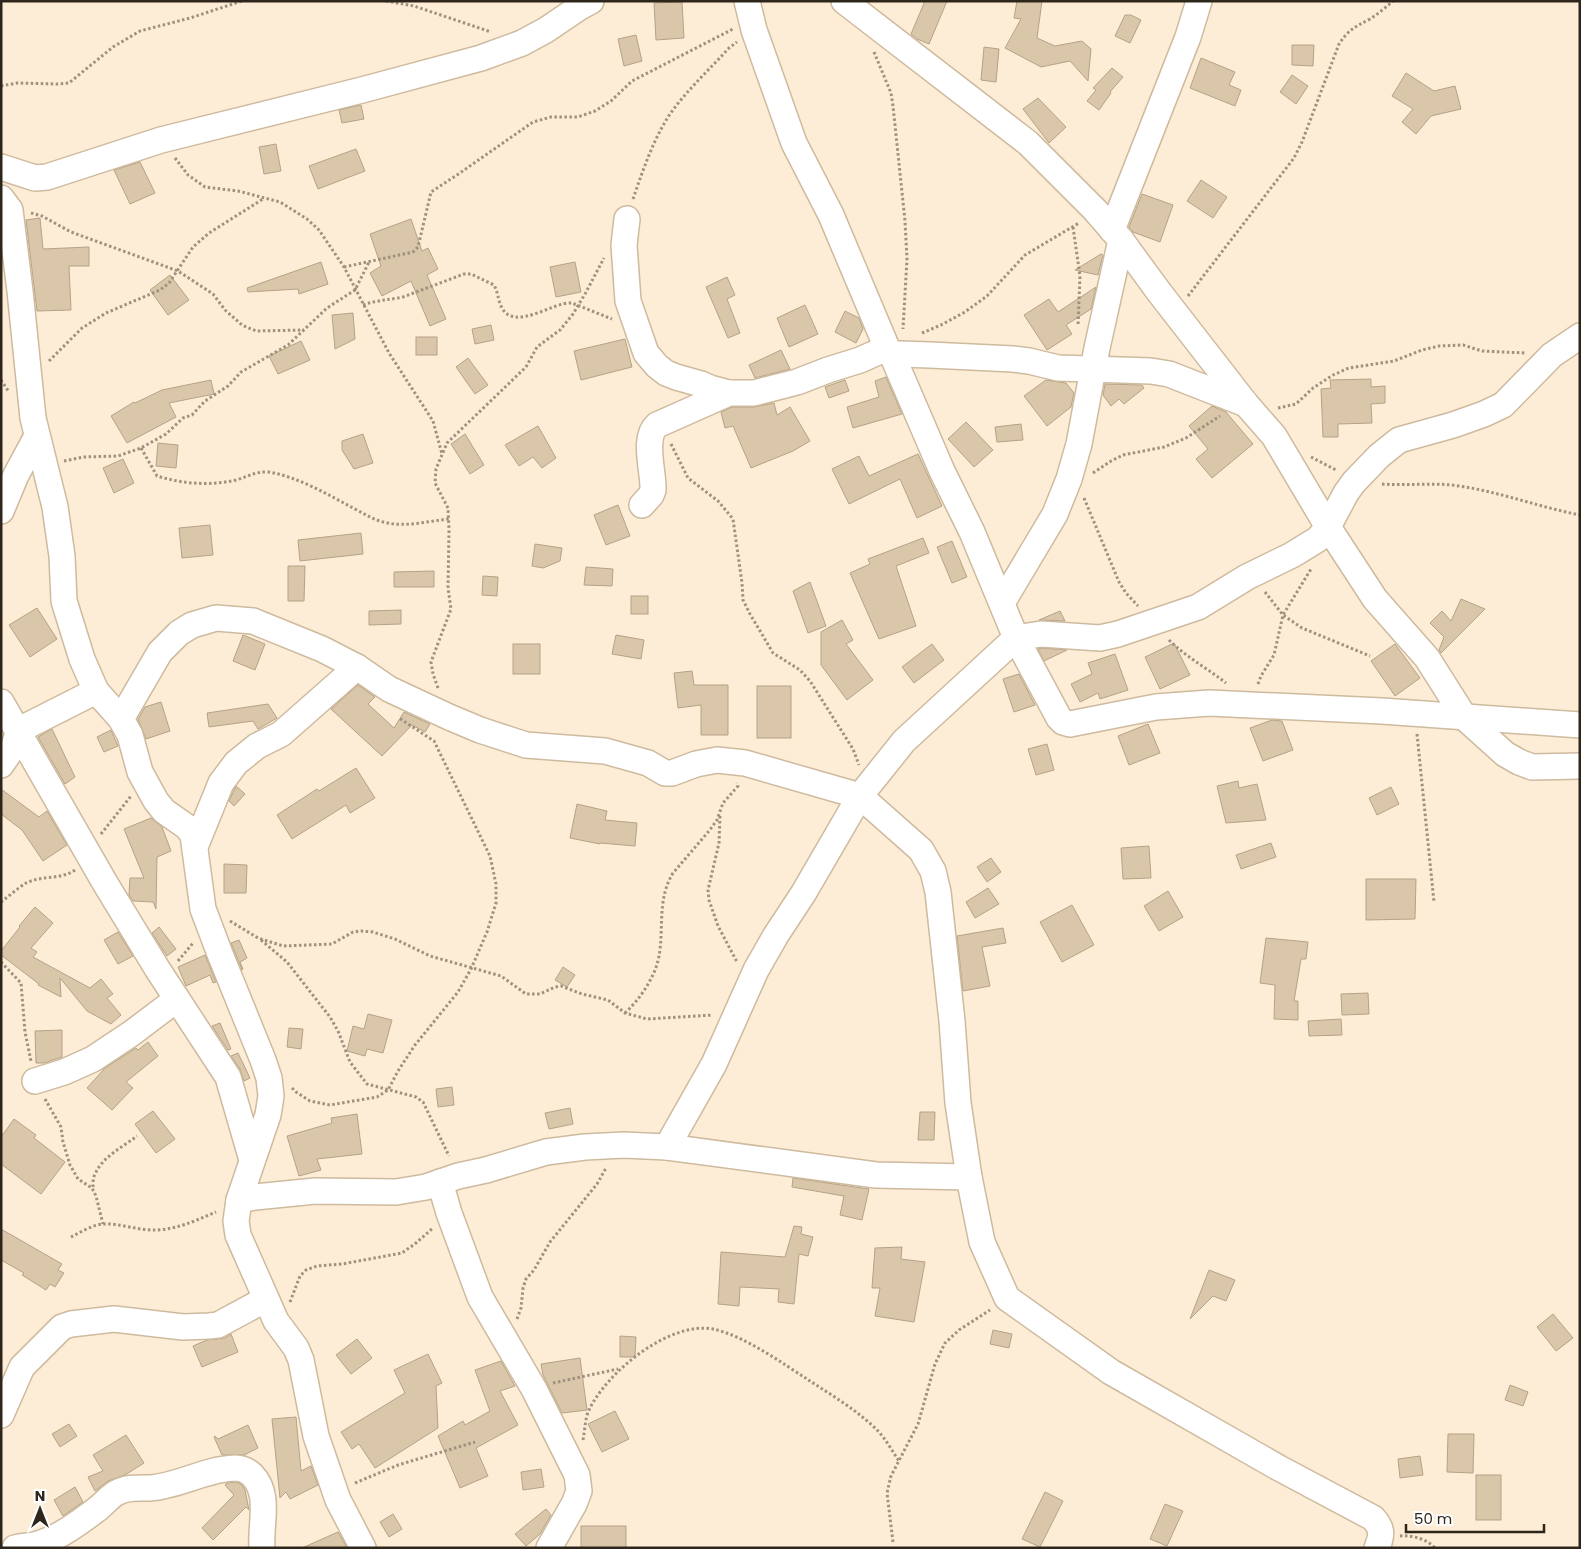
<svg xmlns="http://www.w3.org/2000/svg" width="1581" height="1549" font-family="Poppins,sans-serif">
<rect width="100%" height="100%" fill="#feedd6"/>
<!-- building -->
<g fill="#dac6a9" stroke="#b5a287">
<path d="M925 1H947L929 44 917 39 911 34Z"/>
<path d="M1017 1H1042L1037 38 1055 46 1082 41 1091 49 1088 81 1070 61 1041 67 1005 48 1021 19 1014 18Z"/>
<path d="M682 2 684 38 656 40 654 3Z"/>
<path d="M1125 15H1131L1141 20 1130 43 1115 36Z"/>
<path d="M636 35 642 61 624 66 618 39Z"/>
<path d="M1292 45H1314L1313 66 1292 65Z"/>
<path d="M984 47 999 49 996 82 981 80Z"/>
<path d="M1201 58 1235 72 1229 85 1241 90 1235 106 1190 88Z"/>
<path d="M1112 68 1123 77 1110 92 1111 93 1099 110 1087 101 1096 90 1093 88Z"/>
<path d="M1406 73 1434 91 1455 86 1461 109 1431 116 1416 134 1402 122 1413 109 1392 96Z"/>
<path d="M1292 75 1308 86 1296 104 1280 92Z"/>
<path d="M1038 98 1066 127 1049 143 1023 109Z"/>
<path d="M361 105 364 119 342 123 339 110Z"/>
<path d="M276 144 281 171 264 174 259 147Z"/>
<path d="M356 149 365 171 318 189 309 166Z"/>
<path d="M140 162 155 193 130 204 114 170Z"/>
<path d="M1201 180 1227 197 1213 218 1187 201Z"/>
<path d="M1142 194 1173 205 1160 242 1133 232 1129 227Z"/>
<path d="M40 218 43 249 89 247V266H69L71 310 37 311 26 220Z"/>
<path d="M411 219 422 251 428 248 438 269 427 275 446 319 430 326 411 281 382 296 370 273 381 266 370 234Z"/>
<path d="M1101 254 1103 255 1098 275 1075 270Z"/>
<path d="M321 262 328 284 299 294 298 289 248 292 247 288Z"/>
<path d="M575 262 581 292 556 297 550 267Z"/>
<path d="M170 275 189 300 168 315 150 290Z"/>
<path d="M727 277 735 295 727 299 740 333 728 338 706 287Z"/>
<path d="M1096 287 1091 309 1066 325 1072 334 1047 350 1024 315 1049 299 1058 312Z"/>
<path d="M805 305 818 334 789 347 777 318Z"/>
<path d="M845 311 859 318 863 329 856 343 835 332Z"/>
<path d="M353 313 355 339 335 349 332 315Z"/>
<path d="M491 325 494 340 475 344 472 329Z"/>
<rect x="416" y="337" width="21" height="18"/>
<path d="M625 339 632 367 581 380 574 351Z"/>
<path d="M301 341 310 360 278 374 269 356Z"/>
<path d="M781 350 790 369 755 378 749 365Z"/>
<path d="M468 358 488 385 475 394 456 367Z"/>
<path d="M886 377 902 414 853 428 847 407 879 397 875 381Z"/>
<path d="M1371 379V387L1385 386V403L1371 404 1372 423 1338 424V437H1323L1321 389 1331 388 1330 380Z"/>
<path d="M211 380 214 394 169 403 176 417 127 443 111 416 134 402 135 403 162 390Z"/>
<path d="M845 380 849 391 829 398 825 387Z"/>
<path d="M1046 380 1066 383 1074 393 1071 407 1047 426 1024 396Z"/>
<path d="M1105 384 1142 385 1144 388 1124 404 1119 399 1111 406 1103 395Z"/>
<path d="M774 403 777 415 790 407 810 441 793 451 751 468 733 426 725 428 721 412 732 407H754Z"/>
<path d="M1212 406 1226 412 1253 444 1212 478 1196 459 1208 449 1189 426Z"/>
<path d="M966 422 993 450 974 467 948 439Z"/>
<path d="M1021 424 1023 440 997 442 995 427Z"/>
<path d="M538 426 556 458 542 468 533 457 519 466 505 445Z"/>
<path d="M363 434 373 463 354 469 342 450V441Z"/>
<path d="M465 434 484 465 470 474 451 444Z"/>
<path d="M158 443 178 445 176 468 156 466Z"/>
<path d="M918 454 942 506 917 518 900 479 849 504 832 469 859 456 869 476Z"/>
<path d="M123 459 134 483 114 493 103 468Z"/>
<path d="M618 505 630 536 606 545 594 515Z"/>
<path d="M210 525 213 555 182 558 179 528Z"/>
<path d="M361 533 363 554 300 561 298 540Z"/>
<path d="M923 538 929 553 896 566 916 626 879 639 850 573 870 564 868 559Z"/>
<path d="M952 541 967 577 952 583 937 547Z"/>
<path d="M535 544 562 548 560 561 543 568 532 566Z"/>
<path d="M288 566H305L304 601H288Z"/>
<path d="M586 567 613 569 612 586 584 585Z"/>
<path d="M434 571V587H394V572Z"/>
<path d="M483 576 498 577 497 596 482 595Z"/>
<path d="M810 582 826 626 808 633 793 591Z"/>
<rect x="631" y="596" width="17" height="18"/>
<path d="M1461 599 1485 609 1441 653 1439 650 1444 637 1430 623 1442 611 1451 621Z"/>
<path d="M37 608 57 639 30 657 9 625Z"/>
<path d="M401 610V624L369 625V611Z"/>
<path d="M1060 611 1065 621 1039 620Z"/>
<path d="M842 620 853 640 846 644 873 680 847 700 821 665V632Z"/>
<path d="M243 635 265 644 255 670 233 661Z"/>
<path d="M616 635 644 640 641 659 612 654Z"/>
<path d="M1174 643 1190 675 1160 689 1145 657Z"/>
<rect x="513" y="644" width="27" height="30"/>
<path d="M932 644 944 660 914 683 902 667Z"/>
<path d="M1395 644 1420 678 1395 696 1371 661Z"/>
<path d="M1042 648 1067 650 1044 661 1038 649Z"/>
<path d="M1115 654 1128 690 1100 699 1098 693 1080 702 1071 684 1092 674 1088 663Z"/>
<path d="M692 671 694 685H728V735H701V705L678 708 674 673Z"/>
<path d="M1019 674 1035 705 1014 712 1003 679Z"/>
<path d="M358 685 375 697 368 704 394 728 404 712 430 724 425 732 412 725 382 756 331 709Z"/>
<rect x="757" y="686" width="34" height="52"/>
<path d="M161 702 170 731 146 739 138 719 145 707Z"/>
<path d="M268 704 277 718 258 729 253 721 209 727 207 713Z"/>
<path d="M1272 720 1282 721 1293 750 1263 761 1250 728Z"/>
<path d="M1148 724 1160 753 1129 765 1118 736Z"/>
<path d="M52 729 75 777 65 784 38 737Z"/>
<path d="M111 730 118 746 104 752 97 737Z"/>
<path d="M1047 744 1054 770 1036 775 1028 749Z"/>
<path d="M356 768 375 798 350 813 346 805 292 839 277 815 317 789 319 791Z"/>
<path d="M1238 781 1239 788 1257 784 1266 820 1226 823 1217 786Z"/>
<path d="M236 786 245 794 234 806 229 801Z"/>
<path d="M1391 787 1399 804 1377 815 1369 798Z"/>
<path d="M1 789 39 817 47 811 67 845 43 861 22 830 1 814Z"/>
<path d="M577 804 607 811 605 820 637 823 635 846 600 843V844L570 838Z"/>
<path d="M151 818 162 827 171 851 157 857 156 909 153 902 133 901 129 895 130 878H144L124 829Z"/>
<path d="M1271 843 1276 857 1241 869 1236 855Z"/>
<path d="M1149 846 1151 878 1123 879 1121 848Z"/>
<path d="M991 858 1001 872 987 882 977 867Z"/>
<path d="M224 864 247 865 246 893H224Z"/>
<path d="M1366 879H1416L1415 919 1366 920Z"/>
<path d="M988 888 999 904 975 918 966 902Z"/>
<path d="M1168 891 1183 917 1159 931 1144 906Z"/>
<path d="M1072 905 1094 945 1062 962 1040 922Z"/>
<path d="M35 907 53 923 31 948 37 952 33 957 90 988 101 979 113 994 107 998 121 1015 111 1024 87 1011 60 978 61 997 38 985 39 984 1 955V951L20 927 19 926Z"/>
<path d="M159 927 176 949 167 956 152 933Z"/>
<path d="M1003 928 1006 943 982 947 990 986 963 991 957 936Z"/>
<path d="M118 932 133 956 118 964 104 940Z"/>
<path d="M1266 938 1308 942 1306 959H1301L1294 1001H1298V1020L1274 1019 1275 985 1260 983Z"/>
<path d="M239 940 247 958 240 962 243 969 242 970 231 943Z"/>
<path d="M205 955 216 982 213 983 210 975 186 986 178 967Z"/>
<path d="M563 967 575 975 567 987 555 980Z"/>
<path d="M1368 993 1369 1014 1342 1015 1341 994Z"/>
<path d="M368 1014 392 1020 383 1053 367 1049 365 1056 347 1051 353 1026 364 1029Z"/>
<path d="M1341 1019 1342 1035 1309 1036 1308 1021Z"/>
<path d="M220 1023 231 1049 228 1050 212 1026Z"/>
<path d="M289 1028 303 1029 301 1049 287 1047Z"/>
<path d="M62 1030V1057L44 1063H36L35 1031Z"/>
<path d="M148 1042 158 1056 126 1082 133 1088 112 1110 87 1088 105 1068 136 1048 138 1050Z"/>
<path d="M238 1053 250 1078 244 1081 240 1069 231 1056Z"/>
<path d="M452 1087 454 1105 438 1107 436 1089Z"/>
<path d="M570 1108 573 1124 549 1129 545 1113Z"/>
<path d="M153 1111 175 1139 156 1153 135 1124Z"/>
<path d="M920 1112H935L934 1140H918Z"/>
<path d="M357 1114 362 1154 317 1159 321 1170 299 1176 287 1136 332 1123 331 1118Z"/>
<path d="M14 1119 36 1135 34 1138 65 1162 41 1194 1 1164V1137Z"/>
<path d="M793 1178 869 1189 862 1220 840 1215 844 1196 792 1187Z"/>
<path d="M794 1226 802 1227 801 1234 813 1237 808 1256 799 1254 794 1304 778 1302 779 1289 740 1287 739 1306 718 1304 721 1252 785 1257Z"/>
<path d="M1 1229 62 1264 58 1270 64 1273 55 1287 50 1284 46 1290 22 1275 24 1273 1 1260Z"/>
<path d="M902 1247 901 1259 925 1262 914 1322 875 1316 880 1288H872L875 1248Z"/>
<path d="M1209 1270 1235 1280 1226 1301 1213 1296 1190 1319Z"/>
<path d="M1553 1314 1573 1338 1556 1351 1537 1327Z"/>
<path d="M993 1330 1012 1334 1009 1348 990 1344Z"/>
<path d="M231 1334 238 1352 202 1367 193 1346 207 1340 225 1338Z"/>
<path d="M620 1336 636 1337 635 1357H620Z"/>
<path d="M357 1339 372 1358 351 1374 336 1355Z"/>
<path d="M428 1354 442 1383 436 1386 438 1428 375 1468 359 1444 352 1449 341 1432 405 1393 394 1370Z"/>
<path d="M580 1358 587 1410 562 1413 543 1375 541 1364Z"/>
<path d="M501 1361 515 1386 500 1391 518 1425 476 1448 488 1476 460 1488 438 1436 463 1421 465 1425 490 1411 475 1370Z"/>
<path d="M1510 1385 1528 1392 1523 1406 1505 1400Z"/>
<path d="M615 1411 629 1439 602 1452 588 1424Z"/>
<path d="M296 1417 301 1471 311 1466 318 1485 290 1499 286 1492 280 1498 272 1419Z"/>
<path d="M69 1424 77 1436 60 1447 52 1434Z"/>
<path d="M248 1425 258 1448 244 1455H222L214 1437 215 1436 218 1439Z"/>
<path d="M1448 1434H1474L1473 1473 1447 1472Z"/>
<path d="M126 1435 144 1463 125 1475 108 1481 95 1491 88 1477 103 1471 93 1455Z"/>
<path d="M1420 1456 1423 1475 1400 1478 1398 1459Z"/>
<path d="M541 1469 544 1487 523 1490 521 1472Z"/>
<rect x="1476" y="1475" width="25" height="45"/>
<path d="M236 1482 241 1484 245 1490 249 1510 246 1507 213 1540 202 1528 234 1495 225 1485 227 1483Z"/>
<path d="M75 1487 83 1502 63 1516 54 1500Z"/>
<path d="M1045 1492 1063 1501 1040 1547 1022 1539Z"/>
<path d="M1165 1504 1183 1511 1167 1546 1150 1539Z"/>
<path d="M546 1509 551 1515 540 1534 526 1546 515 1534Z"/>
<path d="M393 1514 402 1529 389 1537 380 1522Z"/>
<rect x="581" y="1526" width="45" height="22"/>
<path d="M338 1532 347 1548H302Z"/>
</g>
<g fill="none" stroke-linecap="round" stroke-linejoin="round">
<defs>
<g id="minor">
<path d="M747 1 754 30 794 143 831 215 887 348 893 357 942 471 972 532 1016 638 1059 718 1063 722 1070 724 1156 707 1209 703 1382 711 1580 725"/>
<path d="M844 1 1028 143 1095 210 1121 240 1159 292 1246 404 1274 436 1328 527 1375 599 1427 658 1465 718 1505 754 1519 762 1532 767 1580 766"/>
<path d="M1 167 35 178 47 177 161 140 362 90 481 58 522 43 546 30 580 7 591 1"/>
<path d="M1 198 10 210 20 291 33 418 55 507 62 556 64 601 82 659 96 691 121 719 130 735 140 772 156 801 164 811 187 827 193 835 203 909 220 954 263 1060 269 1078 271 1096 268 1115 239 1200 236 1221 238 1235 276 1321 296 1348 301 1360 316 1436 338 1500 363 1548"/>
<path d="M627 219 624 245 628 301 646 353 657 366 666 373 676 377 701 384 710 388 729 393"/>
<path d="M1112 230 1188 37 1199 1"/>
<path d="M893 357 900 354 930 355 1013 359 1029 361 1058 368 1151 371 1169 374 1246 404"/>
<path d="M642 505 651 495 653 490C654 472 642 438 657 425L729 393H754L797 382 828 370 860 360 887 348"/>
<path d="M1 511 16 475 36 438"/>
<path d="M1002 603 1055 514 1069 479 1079 444 1097 348 1121 240"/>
<path d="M1 702 105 883 158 970 228 1077 252 1160"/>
<path d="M121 719 160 652 179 633 192 625 216 618 253 621 322 649 357 667 389 689 449 717 480 730 526 745 605 751 648 763 665 773H672L696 764 717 760 745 763 860 796 921 850 933 871 938 892 952 1021 958 1103 969 1177 982 1242 1007 1298 1111 1372 1279 1468 1373 1518C1383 1529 1382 1535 1377 1548"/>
<path d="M1 765 14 746 19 730 96 691"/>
<path d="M195 847 221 783 236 763 257 746 281 734 357 667"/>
<path d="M35 1081 64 1072 93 1059 132 1033 177 999"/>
<path d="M667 1147 714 1064 756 970 776 935 803 894 860 796 904 741 1016 638 1041 634 1100 638 1118 634 1198 607 1247 577 1292 555 1318 539 1328 527 1346 493 1354 482 1379 456 1399 440 1453 425 1484 414 1503 405 1552 355 1580 336"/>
<path d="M440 1182 449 1213 480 1297 534 1389 577 1475 579 1491 574 1504 549 1548"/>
<path d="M239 1200 255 1197 315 1191 396 1192 426 1187 458 1176 486 1170 546 1152 585 1147 624 1145 667 1147 876 1175 969 1177"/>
<path d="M1 1415 22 1367 62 1327 71 1324 114 1319 183 1327 209 1326 218 1325 266 1299"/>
<path d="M15 1548C23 1546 33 1546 41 1543 60 1537 80 1522 96 1510 103 1505 109 1497 116 1493 127 1487 138 1488 150 1488 179 1486 205 1469 235 1468 241 1468 247 1470 252 1475 271 1494 260 1524 262 1548"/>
</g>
</defs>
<!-- minor casing -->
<use href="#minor" stroke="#ceba9e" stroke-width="28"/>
<!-- path -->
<g stroke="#9e917f" stroke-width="3" stroke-dasharray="2.5 2.5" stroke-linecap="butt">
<path d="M386 1 414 6 491 32"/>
<path d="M874 52 891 93 893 106 905 221 907 259 903 329"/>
<path d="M1 86 17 83 57 84 69 83 113 47 140 31 190 18 242 1"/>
<path d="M175 158 188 175 205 187 238 191 280 202 307 219 319 230 344 267 389 353 433 421 442 454"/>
<path d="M633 199C643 170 653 140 670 114 687 90 709 70 729 48L737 42"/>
<path d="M31 213 42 216 71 232 178 271 213 294 225 310 242 325 256 331 304 330"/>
<path d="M1073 227 1080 276 1078 326"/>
<path d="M344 267 413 252 418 247 431 192 457 175 533 122 551 117H578L595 111 611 101 632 81 733 29"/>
<path d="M1188 296 1294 158 1302 142 1339 44C1349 29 1355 27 1370 19 1378 14 1386 7 1393 1"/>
<path d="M363 305C377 300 389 300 403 297L464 274H471L494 285C498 292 498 301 502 308 515 332 554 301 572 303L612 319"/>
<path d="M922 333 941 325 965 312 987 296 1025 255 1079 223"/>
<path d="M49 361 82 328 106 313 160 290 169 283 193 247 209 233 263 199"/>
<path d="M1 380 9 392"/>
<path d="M1278 408 1296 404 1313 388 1333 375 1349 368 1394 361 1422 350 1439 346 1463 345 1482 351 1525 353"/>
<path d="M671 444 688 478 718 501 733 519 742 583 743 600 750 614 773 653 800 670 810 681 853 749 859 765"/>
<path d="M141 448 157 476C183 484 210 486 236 480 247 477 256 471 269 472 298 477 327 494 353 508 365 514 375 521 388 523 407 527 429 521 449 519"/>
<path d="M1311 457 1336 470"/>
<path d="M64 461 84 457 118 456 141 448 166 434 183 418 192 415 205 401 228 386 241 372 288 345 327 308 355 290 369 262"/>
<path d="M1093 473 1111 461 1123 455 1164 447 1186 438 1220 416"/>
<path d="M1382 484C1408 486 1433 482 1459 486 1500 492 1539 507 1580 515"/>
<path d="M1084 498 1119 582 1126 593 1138 606"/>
<path d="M1265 592 1283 615 1302 628 1370 656"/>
<path d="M1169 640C1186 657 1207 668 1226 683"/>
<path d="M1258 684 1261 676 1274 655 1283 615 1311 569"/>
<path d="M438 688 433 674 431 662 451 609 448 588 449 529 448 508 435 483 436 469 447 443 526 367 537 347 560 330 573 314 585 294 604 258"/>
<path d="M1417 734 1434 902"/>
<path d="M720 816 719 843 708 890 709 900 718 926 737 962"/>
<path d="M101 834 131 796"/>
<path d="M1 902C9 896 18 888 26 883 42 875 61 880 75 870"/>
<path d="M230 921 258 938 283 946 332 944 353 932 361 931 373 932 395 939 430 956 501 976 526 994H540L555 987 561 986 582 994 608 1000 625 1013 647 1019 713 1015"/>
<path d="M261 940 287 962 330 1017 338 1031 350 1062 367 1084 416 1097 423 1102 449 1156"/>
<path d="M178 961 193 943"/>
<path d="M1 962 21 983 25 1032 31 1061"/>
<path d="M625 1013C639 1000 653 980 658 961 665 931 656 901 673 873L709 831 717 820 723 803 738 786 737 783"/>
<path d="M292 1088 296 1092 310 1101 330 1105 377 1097 388 1090 398 1071 415 1045 458 992 471 969 487 932 496 903V884L490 856 434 741 399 718"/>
<path d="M45 1099 61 1127 63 1142 70 1165 78 1179 92 1188 96 1196 103 1224"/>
<path d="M93 1187C93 1182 93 1177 96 1172 103 1157 124 1146 137 1136"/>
<path d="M71 1237C81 1232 92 1225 103 1224 120 1223 139 1231 157 1230 178 1229 197 1220 216 1212"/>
<path d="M290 1302 300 1276 306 1270 317 1266 342 1264 402 1253 416 1243 433 1228"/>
<path d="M517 1319 521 1308 523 1288 526 1279 534 1270 550 1242 597 1184 606 1168"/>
<path d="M553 1383 618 1369"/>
<path d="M583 1440C585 1430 585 1418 589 1410 607 1372 669 1321 713 1329 745 1336 782 1363 810 1381 833 1396 858 1411 877 1430 886 1439 892 1451 899 1461"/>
<path d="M355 1483 398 1465 475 1442"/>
<path d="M1400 1536C1412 1535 1427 1539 1435 1548"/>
<path d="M893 1542 887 1493 891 1476 918 1424 935 1364 945 1343 959 1330 990 1310"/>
</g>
<!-- minor -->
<use href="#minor" stroke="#fff" stroke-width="25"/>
</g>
<!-- border -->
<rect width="1581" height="1549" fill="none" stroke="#2e261b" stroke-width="5"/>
<!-- north arrow -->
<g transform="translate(40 1509)" stroke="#ffffff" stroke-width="4" paint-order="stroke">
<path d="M0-4L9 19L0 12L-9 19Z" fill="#2e261b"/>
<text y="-8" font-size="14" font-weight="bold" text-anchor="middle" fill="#2e261b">N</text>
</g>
<!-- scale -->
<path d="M1406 1524v8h138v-8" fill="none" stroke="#2e261b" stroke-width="2.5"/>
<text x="1414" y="1524" font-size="15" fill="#2e261b" stroke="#ffffff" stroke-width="4" paint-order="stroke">50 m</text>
</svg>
